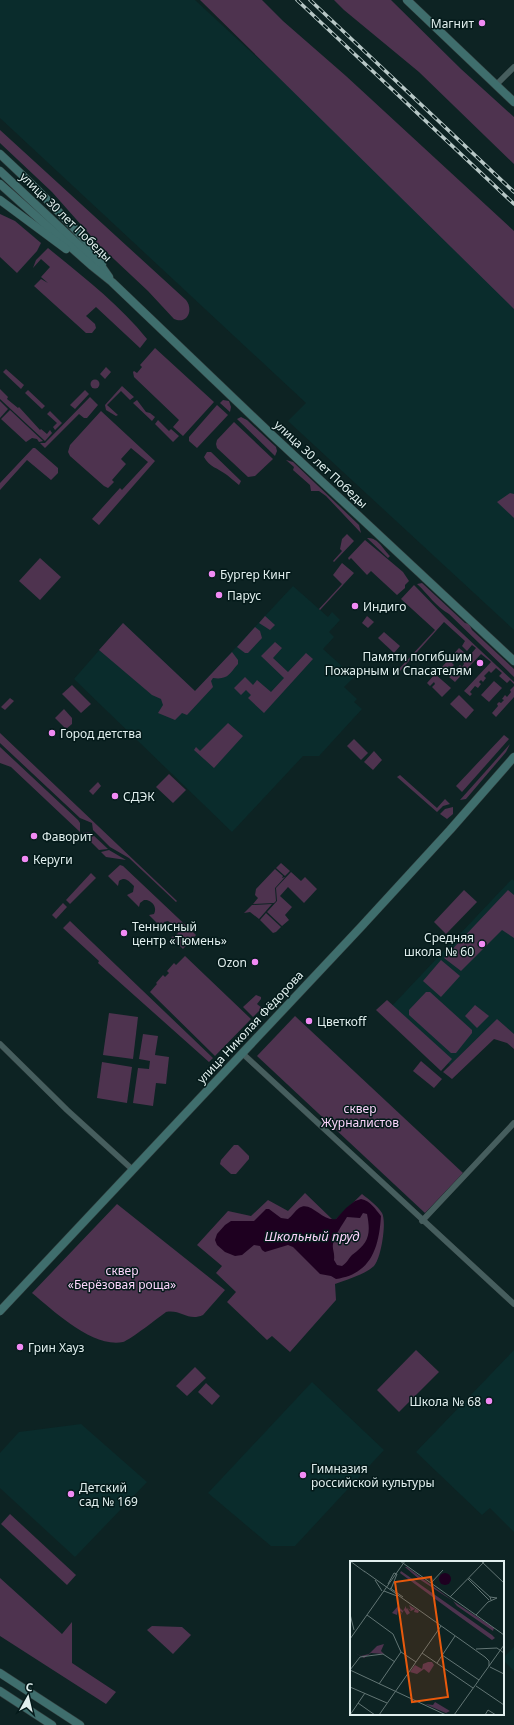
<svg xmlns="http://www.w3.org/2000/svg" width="514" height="1725" font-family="'Noto Sans',sans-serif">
<rect width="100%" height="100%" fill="#0d2323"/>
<!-- built -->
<g fill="#0a2c2c">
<path d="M0 0H195L514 295V630L288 421 306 403 0 118Z"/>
<path d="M293 586 328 617 332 612 340 620 329 632 334 637 323 649 354 677 344 687 357 699 354 702 362 709 319 756H303L232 832 74 679 123 623 195 691Z"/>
<path d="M512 879 514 881V1039L497 1024 454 1069 390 1008Z"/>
<path d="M514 1350V1532L490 1508 482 1515 416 1452Z"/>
<path d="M312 1382 384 1450 295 1546H271L208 1493Z"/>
<path d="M81 1424 147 1482 75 1557 0 1488V1453L19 1432Z"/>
<path d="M514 1647V1671L503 1660V1658Z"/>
</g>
<!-- green -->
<g fill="#4e334f">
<path d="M200 0H262L283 21 346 76 514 231V309Z"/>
<path d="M334 0H391L461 69 514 117V164L419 72 344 10Z"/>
<path d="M0 130 186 300C194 310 187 325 174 319L148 291 99 245 52 192 0 143Z"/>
<path d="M0 214 15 221 41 243 37 251 17 273 0 257Z"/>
<path d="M48 248C82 276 119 304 147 339L140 348 96 307 86 316 95 324 96 328 92 333H86L34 286 41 279 48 283 41 277 50 267 41 259 33 268 36 260Z"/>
<path d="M155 348 214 402 183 436 173 427 179 420 134 377 133 372 134 371 137 373 142 367 140 365Z"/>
<path d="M106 367 111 372 105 379 100 374Z"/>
<path d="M6 369 24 385 21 389 3 372Z"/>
<circle cx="95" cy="384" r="4.5"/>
<path d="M122 386 134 397 130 400 121 391 107 405 118 415 116 416 106 410 105 405Z"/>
<path d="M0 389 8 397 7 399 18 408 19 407 40 430 41 429 47 434 50 430 52 433 45 441 0 399Z"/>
<path d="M28 390 45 406 42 409 25 393Z"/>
<path d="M85 390 89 394 75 409 70 405Z"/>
<path d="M90 397 98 405 87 418H84L79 414 45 448 40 443H45Z"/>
<path d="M137 400 146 412 150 413 155 417 152 421 133 403Z"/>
<path d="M223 400 229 401 231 407 230 412 220 403Z"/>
<path d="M0 401 8 409 0 418Z"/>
<path d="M217 405 228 415 197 448 189 441V437Z"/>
<path d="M10 410 43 441 39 442 37 439 32 438 26 442 1 419Z"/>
<path d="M50 411 62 423 55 430 53 427 57 423 47 414Z"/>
<path d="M101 411 155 461 99 525 92 519 120 488 122 490 148 462 131 448 121 459 126 464 112 480 114 482 108 488 104 486 70 456 68 452 70 445Z"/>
<path d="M241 417 247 420 276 447 277 451 275 456 237 419Z"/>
<path d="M158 420 169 431 171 429 179 436 173 442 155 424Z"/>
<path d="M234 422 273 459 255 476 248 477 217 448 216 444 217 440Z"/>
<path d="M33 448H35L58 468V473L51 480 27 460 0 490V483Z"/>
<path d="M207 452H211L241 481 239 485C235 482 231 478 227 475 218 468 209 467 204 457Z"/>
<path d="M286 460 293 462 359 525 361 533 326 496 319 491H311L310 485 293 470 294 467Z"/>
<path d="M510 493 514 494V518L497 502Z"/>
<path d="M347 534 354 541 334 562 333 561 342 551 340 549 342 539Z"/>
<path d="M367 538C378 537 383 549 390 556L388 558Z"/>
<path d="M365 540 403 572 409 581 405 585V588L397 595 371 571 367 575 351 558 349 560 348 558Z"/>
<path d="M40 558 61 577 40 600 19 581Z"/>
<path d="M342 563 354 573 320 610 319 609 342 584 333 575Z"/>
<path d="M422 583 465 623 469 624 472 630 514 669V677L449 614C436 607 428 594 417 584Z"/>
<path d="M414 585 446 618 514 682V684L510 680 507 683 499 676 502 673 496 668 491 673 489 671 484 676 486 678 483 682 481 680 479 682 481 684 478 688 475 686 470 692 472 694 470 696 464 691 491 662 481 654 455 682 449 677 451 675 453 676 459 670 457 668 460 665 462 667 464 664 463 662 466 659 468 661 472 656 471 654 476 648 472 645 467 651 462 646 465 641 444 622 400 671 398 670 435 630 401 599Z"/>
<path d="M265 616 275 625 270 630 259 623Z"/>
<path d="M367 616 374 622 368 628 362 623Z"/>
<path d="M123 623 195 691 232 652 238 660V664C229 674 228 680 213 678L211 681 213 687 187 715 182 713 175 720 158 713 163 705 161 699 152 695 99 650Z"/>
<path d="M255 627 260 631 262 638 248 653H245L237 647Z"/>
<path d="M384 632 400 646 394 653 378 638Z"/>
<path d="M275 642 282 648 273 658 288 672 306 653 313 659 264 713 248 698 251 695 246 690 241 695 234 688 245 677 253 685 257 680 271 692 284 678 261 656Z"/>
<path d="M459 648 465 653 462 656 460 655 457 662 455 660 452 663 454 665 451 668 449 666 446 669 448 671 446 674 440 669Z"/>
<path d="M435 674 451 688 442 697 432 687 435 684 434 682 430 686 427 683Z"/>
<path d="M494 681 502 688 489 702 481 695Z"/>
<path d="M72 685 91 704 81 713 62 694Z"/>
<path d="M514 686V697L496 717 492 713 498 706 497 704 499 702 501 703 504 700 502 699 505 695 507 697 511 692 510 690Z"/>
<path d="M459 695 474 710 466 719 450 704Z"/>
<path d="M10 698 14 701 5 710 1 707Z"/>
<path d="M64 709 72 718V724L66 729 55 718Z"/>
<path d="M228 723 243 736 214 768 194 750 196 747 200 751Z"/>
<path d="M0 733 177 901 176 902 129 858 110 847 93 830 92 823 80 818 0 743Z"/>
<path d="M504 735 509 739 462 792 456 786Z"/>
<path d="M354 739 368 753 361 760 347 746Z"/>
<path d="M510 744 506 752 466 799 460 800Z"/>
<path d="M0 747 78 820 80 823V832L11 767 0 763Z"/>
<path d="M374 751 382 760 373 770 364 762Z"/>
<path d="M169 774 186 790 173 803 156 787Z"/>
<path d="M400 775 437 808 445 799 450 804 443 806 437 812 397 777Z"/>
<path d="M98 782 101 786 93 795 89 791Z"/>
<path d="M453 807V814L447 819 440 814 445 809Z"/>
<path d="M88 832 91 833 108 849 99 850 82 833Z"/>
<path d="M109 850 126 860 106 857 101 852Z"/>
<path d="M281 863 290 871 285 876 276 868Z"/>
<path d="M120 865 123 866 196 935 183 949 171 937 175 936 178 933 177 928 168 921 164 922 162 928 149 915 154 914C158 907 151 899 144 900L140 903 139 907 127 895 133 892 134 886C129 882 126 876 119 881L118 886 108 876Z"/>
<path d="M275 869 283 876 282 878 285 877 275 888 276 901 274 903 253 904 258 898 255 895 256 889Z"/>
<path d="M291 872 301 881 305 877 317 889 304 903 288 887 280 896 292 907 285 915 289 920 282 926 267 912 277 901 276 888Z"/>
<path d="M91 873 96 878 70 904 66 900Z"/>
<path d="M464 890 477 902 446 934 434 922Z"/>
<path d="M508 890 514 895V938L502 930 461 971 444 958Z"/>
<path d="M63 903 67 907 56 919 52 915Z"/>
<path d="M272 904 259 919 250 912 244 913 252 905Z"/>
<path d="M266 913 281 927 276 932 273 933 260 920Z"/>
<path d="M70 921 213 1058 209 1062 98 963 99 961 63 928Z"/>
<path d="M185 956 251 1019 215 1056 150 992 157 984 156 983 163 975 165 977 169 973 167 971 174 963 176 965Z"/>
<path d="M441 960 460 976 441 997 423 981Z"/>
<path d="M426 992H430L472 1030V1033L456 1053H451L409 1015V1010Z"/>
<path d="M256 995 261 997V999L257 1004 262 1008 253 1017 243 1007Z"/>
<path d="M387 1000 452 1059 441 1071 376 1010Z"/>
<path d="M475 1005 489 1016 477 1028 465 1016Z"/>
<path d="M109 1013 138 1017 133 1059 103 1055Z"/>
<path d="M295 1016 463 1173 425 1213 257 1056Z"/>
<path d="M497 1019 514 1034V1049L507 1043 494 1039 452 1079 443 1072Z"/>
<path d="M143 1034 158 1036 155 1055 169 1057 166 1084 156 1083 153 1106 133 1103 138 1068 149 1069 150 1061 139 1059Z"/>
<path d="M421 1061 442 1079 434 1088 413 1071Z"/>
<path d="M102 1062 132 1067 127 1103 97 1098Z"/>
<path d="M234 1145H238L249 1156V1159L236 1174H231L220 1164 221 1160Z"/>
<path d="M305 1193 334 1221 362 1194C368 1199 378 1206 382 1213 387 1222 381 1259 374 1266 364 1275 348 1279 335 1284L336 1300 290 1352 272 1336 267 1340 227 1302 236 1292 216 1273 222 1266 197 1245 228 1211 251 1216 268 1200 288 1211Z"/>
<path d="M117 1204 225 1290 203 1315C188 1322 181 1309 166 1312 159 1317 130 1340 123 1342 92 1348 54 1311 32 1293Z"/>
<path d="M416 1350 439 1372 399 1412 377 1390Z"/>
<path d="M195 1367 206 1378 187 1396 176 1386Z"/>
<path d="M206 1383 220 1396 212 1405 198 1392Z"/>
<path d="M10 1514 76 1575 67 1585 1 1524Z"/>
<path d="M0 1578 62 1634 72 1622V1663L116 1692 106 1704 0 1636Z"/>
<path d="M152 1626 182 1627 191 1635 173 1654 147 1630Z"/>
</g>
<!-- water -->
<path fill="#1e0020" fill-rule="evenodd" d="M361 1199C371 1201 375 1209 381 1216 379 1248 371 1274 336 1279L331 1276 320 1274 293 1247 288 1245 265 1252 262 1250 260 1246 254 1245 242 1255 235 1256 225 1252 217 1245 215 1240 217 1234 225 1225 231 1221H254L266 1209H269L281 1218 288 1219C292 1216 295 1211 299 1208 311 1200 322 1222 336 1219L346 1208 355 1201ZM363 1213 367 1214C371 1234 369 1243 352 1255 348 1259 347 1263 342 1266L337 1265 334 1260C335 1253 332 1249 333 1244 335 1234 342 1226 347 1217L360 1218Z"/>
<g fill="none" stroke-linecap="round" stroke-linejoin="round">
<defs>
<g id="street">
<path d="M496 85 514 67"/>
<path d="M0 1044 67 1110 133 1170"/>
<path d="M242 1053 514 1304"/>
<path d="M422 1221 514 1123"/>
</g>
<g id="secondary">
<path d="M407 0 514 102"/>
<path d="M0 154C26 178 50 202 74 228 84 239 97 250 102 264"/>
<path d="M0 171 102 267 109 277"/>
<path d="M0 184 92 266 112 282 272 435 514 661"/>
<path d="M0 200 66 249"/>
<path d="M0 1311 360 928 450 830 514 757"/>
<path d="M0 1673 80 1725"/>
<path d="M0 1691 52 1725"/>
</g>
</defs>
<!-- street casing -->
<use href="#street" stroke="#323e3e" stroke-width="6"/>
<!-- secondary casing -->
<use href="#secondary" stroke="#323e3e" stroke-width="9"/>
<!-- street -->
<use href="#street" stroke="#465e5e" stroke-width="5.5"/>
<!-- secondary -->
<use href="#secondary" stroke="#3f6e6d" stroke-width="8"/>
<defs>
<g id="rail">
<path d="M297 0 514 204"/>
<path d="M310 0 514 192"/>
</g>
</defs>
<!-- rail casing -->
<use href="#rail" stroke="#b7c7c6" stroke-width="3.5"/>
<!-- rail -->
<use href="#rail" stroke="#041a1a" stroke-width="2" stroke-dasharray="6" stroke-linecap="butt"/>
</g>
<!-- markers -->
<g fill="#f18af4" stroke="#041a1a" stroke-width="1.5">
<circle cx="482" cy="23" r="4"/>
<circle cx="212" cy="574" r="4"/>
<circle cx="219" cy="595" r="4"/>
<circle cx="355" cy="606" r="4"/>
<circle cx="480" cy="663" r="4"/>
<circle cx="52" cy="733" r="4"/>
<circle cx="115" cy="796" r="4"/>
<circle cx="34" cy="836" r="4"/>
<circle cx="25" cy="859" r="4"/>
<circle cx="124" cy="933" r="4"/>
<circle cx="482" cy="944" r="4"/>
<circle cx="255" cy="962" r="4"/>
<circle cx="309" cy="1021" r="4"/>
<circle cx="20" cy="1347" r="4"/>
<circle cx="489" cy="1401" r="4"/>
<circle cx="303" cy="1475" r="4"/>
<circle cx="71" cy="1494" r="4"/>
</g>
<g text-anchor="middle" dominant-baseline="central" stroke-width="3" stroke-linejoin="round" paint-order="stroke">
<!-- poi labels -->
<g font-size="12" fill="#e1efee" stroke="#041a1a" text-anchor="start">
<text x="474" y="23" text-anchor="end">Магнит</text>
<text x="220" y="574">Бургер Кинг</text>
<text x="227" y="595">Парус</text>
<text x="363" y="606">Индиго</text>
<text x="472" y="656" text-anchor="end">Памяти погибшим<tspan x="472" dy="14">Пожарным и Спасателям</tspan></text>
<text x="60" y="733">Город детства</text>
<text x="123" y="796">СДЭК</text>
<text x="42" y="836">Фаворит</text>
<text x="33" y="859">Керуги</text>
<text x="132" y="926">Теннисный<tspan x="132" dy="14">центр «Тюмень»</tspan></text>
<text x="474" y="937" text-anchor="end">Средняя<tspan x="474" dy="14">школа № 60</tspan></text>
<text x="247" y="962" text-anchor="end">Ozon</text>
<text x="317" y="1021">Цветкоff</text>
<text x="28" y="1347">Грин Хауз</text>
<text x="481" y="1401" text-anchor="end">Школа № 68</text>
<text x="311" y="1468">Гимназия<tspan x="311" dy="14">российской культуры</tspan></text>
<text x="79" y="1487">Детский<tspan x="79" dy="14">сад № 169</tspan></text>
</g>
<!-- street labels -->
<g font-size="12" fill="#e1efee" stroke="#041a1a">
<text transform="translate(66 217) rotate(44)">улица 30 лет Победы</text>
<text transform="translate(321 464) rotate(43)">улица 30 лет Победы</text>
<text transform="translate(250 1027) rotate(-47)">улица Николая Фёдорова</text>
</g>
<!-- park labels -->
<g font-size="12" fill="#fbd4fb" stroke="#041a1a">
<text x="360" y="1108">сквер<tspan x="360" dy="14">Журналистов</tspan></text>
<text x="122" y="1270">сквер<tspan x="122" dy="14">«Берёзовая роща»</tspan></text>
</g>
<!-- water labels -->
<g font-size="13" font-style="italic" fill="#fad3fa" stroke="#041a1a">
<text x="312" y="1236">Школьный пруд</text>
</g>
</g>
<!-- overview -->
<g transform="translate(350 1561)">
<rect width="154" height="154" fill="#0d2323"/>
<path d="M55 6H57L103 40 69 18ZM51 10 142 74 145 77 142 79 103 51 50 12ZM103 40 144 67 143 70 107 45ZM59 44 69 50 68 52 64 51 65 48 61 50 57 47 60 52 57 57 60 52 57 54 54 49 49 57 52 51 48 49 47 54 42 52 48 45 53 50 56 45V48L57 47 61 49ZM34 83 31 90 34 93 21 92 14 97 5 92 11 95 19 93 27 85ZM78 101H82L84 104 79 112 74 108 67 113 60 111 65 104 72 108 73 103ZM85 141 100 150 96 152 98 153 75 143 83 144Z" fill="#4e334f"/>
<path d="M89 18a6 6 0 1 1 12 0a6 6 0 1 1-12 0Z" fill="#1e0020"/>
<path fill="none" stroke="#627574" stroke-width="1" d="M0 0 15 11M50 0 154 74M131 0 154 22M14 10 135 96 139 100V105M119 17 140 36M118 18 139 39M25 19 32 30M81 22 93 9M38 23 44 12 47 13 41 28M40 27 53 36M34 30 47 35M100 36 135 0M0 53 4 69M17 54 43 73 51 91M126 54 138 41 147 37 140 36 141 39M0 78 55 0M126 88 147 87 154 92M51 91 66 101M72 92 123 127M92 94 129 119M87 102 105 75M140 106 154 113M0 109 10 96 33 93 45 101M0 109 96 154M29 123 51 91M126 125 154 144M0 126 37 142M8 142 25 154M0 154 15 132M29 154 91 65M104 154 154 84M135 154 138 149 146 154"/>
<path fill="#e8590c" fill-opacity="0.15" stroke="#e8590c" stroke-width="2" d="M81 16 98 136 62 141 45 21Z"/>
<rect width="154" height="154" fill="none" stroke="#e1efee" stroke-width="2"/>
</g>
<!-- north arrow -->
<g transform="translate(28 1697) rotate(8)" stroke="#041a1a" stroke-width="3" paint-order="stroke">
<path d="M0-3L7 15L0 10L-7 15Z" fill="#e1efee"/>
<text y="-6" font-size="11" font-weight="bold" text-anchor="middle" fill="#e1efee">С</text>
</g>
</svg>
